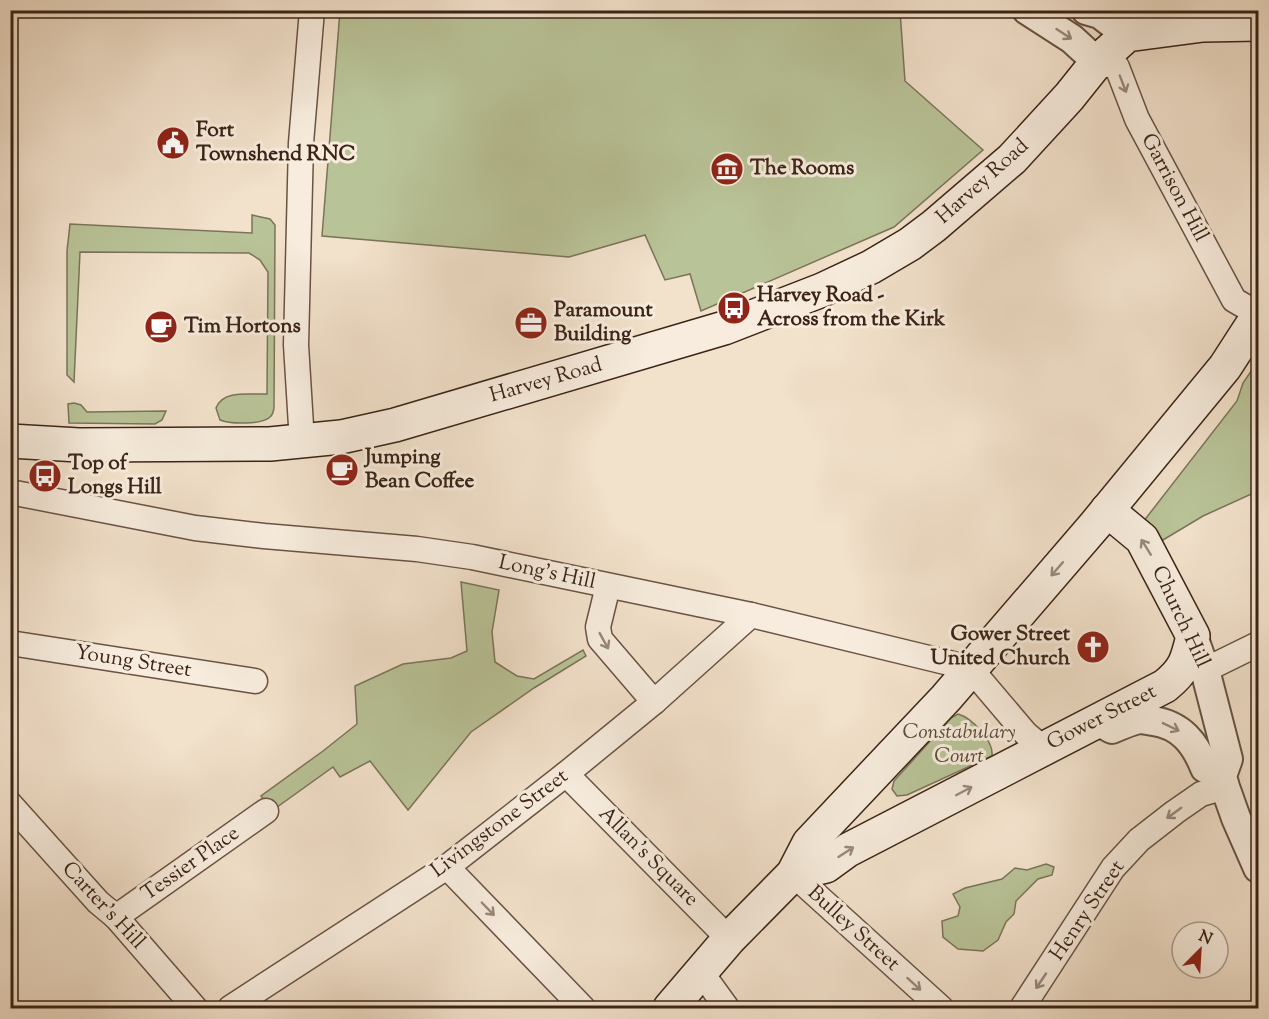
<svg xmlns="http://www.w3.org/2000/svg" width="1269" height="1019" font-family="'Sorts Mill Goudy',serif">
<rect width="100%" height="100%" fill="#f2e1cb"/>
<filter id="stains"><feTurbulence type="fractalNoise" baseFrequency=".00333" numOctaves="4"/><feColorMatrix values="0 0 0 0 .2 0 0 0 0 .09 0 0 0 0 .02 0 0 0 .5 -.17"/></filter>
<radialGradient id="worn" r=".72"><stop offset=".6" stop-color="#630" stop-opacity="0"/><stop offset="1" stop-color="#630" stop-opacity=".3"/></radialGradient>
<!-- green -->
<g fill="#b9c398" stroke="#7a7458" stroke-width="1.5">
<path d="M340 11H900L905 81 983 150 894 227 701 311 690 274 665 280 645 235 569 257 322 236Z"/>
<path d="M252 215 270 219 275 225 274 408C273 412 273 415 270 417 262 425 229 424 220 420L216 408C223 389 251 395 267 394L268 272 260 260 249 253 80 252 74 382 67 375V251L70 224 252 233Z"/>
<path d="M1258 361V491L1203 516 1163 540 1143 522 1237 401 1243 383Z"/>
<path d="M74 403 81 405 87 412 166 411 162 420 155 424 69 423 68 404Z"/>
<path d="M461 582 499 590 492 632 495 662 517 676 534 679 583 650 586 656 534 688 471 732 408 810 370 761 340 777 333 767 273 810 261 796 323 751 357 724 355 686 403 664 451 658 467 651Z"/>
<path d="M958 714C972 718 994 741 992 756L907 795 897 796 892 789 894 781 951 718Z"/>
<path d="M1046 864 1054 867 1052 875 1038 879 1016 901 1014 914 1006 922 998 940 983 951 958 949 943 937 942 921 958 916 960 907 953 894 965 888 1002 879 1015 868 1027 870Z"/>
</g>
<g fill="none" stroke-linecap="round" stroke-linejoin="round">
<defs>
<g id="minor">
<path d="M1097 62 1117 67 1137 119 1234 300 1258 314"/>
<path d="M302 442 296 345 301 143 312 10"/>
<path d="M10 492 195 528 264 536 417 549 472 557 751 615 970 668 1026 734 1043 748"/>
<path d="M608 586 598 627 600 639 654 702"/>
<path d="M10 643 255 681"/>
<path d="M1205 670 1258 644"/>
<path d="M566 774 729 939"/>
<path d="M10 804 98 902 116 917 195 1008"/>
<path d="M447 867 583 1008"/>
<path d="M793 874 941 1008"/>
<path d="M116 917 266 811"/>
<path d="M701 972 727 1008"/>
<path d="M230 1008 447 867 566 774 654 702 751 615"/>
<path d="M1022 1008 1113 868 1139 840 1175 812 1201 794 1225 787"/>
</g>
<g id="tertiary">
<path d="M1027 10 1072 39 1097 62"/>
<path d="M1086 10 1100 14 1127 35"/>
<path d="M1193 636 1205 670 1228 759 1222 776 1225 787 1236 818 1258 868"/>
<path d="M1097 721 1112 729C1121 725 1130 721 1139 719 1143 719 1148 720 1153 721 1181 725 1195 743 1205 768L1222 776"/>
</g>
<g id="secondary">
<path d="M10 441 79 445 270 444 341 437 395 425 724 328 822 290 871 267 910 244 934 226 1012 159 1069 97 1097 62 1127 35 1203 25 1258 24"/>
<path d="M793 874 826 866 848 850 1165 686C1185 670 1187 661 1193 636L1142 539 1107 510"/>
<path d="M670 1008 729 939 793 874 809 843 946 698 1095 525 1225 367 1258 316"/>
</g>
</defs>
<!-- minor casing -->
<use href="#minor" stroke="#695344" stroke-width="27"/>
<!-- tertiary casing -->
<use href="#tertiary" stroke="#695344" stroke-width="32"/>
<!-- secondary casing -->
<use href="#secondary" stroke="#3b2417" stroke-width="36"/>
<!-- minor -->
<use href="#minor" stroke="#f7ecdd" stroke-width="24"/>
<!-- tertiary -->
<use href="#tertiary" stroke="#f7ecdd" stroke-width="28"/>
<!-- secondary -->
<use href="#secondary" stroke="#f7ecdd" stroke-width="33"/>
</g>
<!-- one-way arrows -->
<defs><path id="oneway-shaft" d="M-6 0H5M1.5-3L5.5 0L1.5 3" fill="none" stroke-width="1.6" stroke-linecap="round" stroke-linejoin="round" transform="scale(1.5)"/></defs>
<g stroke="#99887a">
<use href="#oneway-shaft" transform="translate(1064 34) rotate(33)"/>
<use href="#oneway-shaft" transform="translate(1123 84) rotate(69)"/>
<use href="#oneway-shaft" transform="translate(1146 547) rotate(-122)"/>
<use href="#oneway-shaft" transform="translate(1057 569) rotate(131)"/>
<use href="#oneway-shaft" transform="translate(604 641) rotate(61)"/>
<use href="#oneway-shaft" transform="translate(1171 727) rotate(26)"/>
<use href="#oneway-shaft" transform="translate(964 791) rotate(-28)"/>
<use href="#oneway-shaft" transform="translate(1174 813) rotate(144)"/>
<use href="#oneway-shaft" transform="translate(846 852) rotate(-33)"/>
<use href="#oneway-shaft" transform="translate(488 909) rotate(46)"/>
<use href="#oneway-shaft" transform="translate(1041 981) rotate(124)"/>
<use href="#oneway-shaft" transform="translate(914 984) rotate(42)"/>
</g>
<!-- icons -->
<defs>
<symbol id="civic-disc" viewBox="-11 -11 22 22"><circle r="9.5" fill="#8f2418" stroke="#f7ecdd"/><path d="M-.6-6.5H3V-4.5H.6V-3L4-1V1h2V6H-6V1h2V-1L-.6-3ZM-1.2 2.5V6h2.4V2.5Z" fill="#fff"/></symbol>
<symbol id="museum-disc" viewBox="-11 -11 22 22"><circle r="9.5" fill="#8f2418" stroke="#f7ecdd"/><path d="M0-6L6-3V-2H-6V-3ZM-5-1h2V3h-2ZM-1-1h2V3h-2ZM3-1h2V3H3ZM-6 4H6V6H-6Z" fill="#fff"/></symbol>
<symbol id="bus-disc" viewBox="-11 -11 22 22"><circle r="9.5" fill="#8f2418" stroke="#f7ecdd"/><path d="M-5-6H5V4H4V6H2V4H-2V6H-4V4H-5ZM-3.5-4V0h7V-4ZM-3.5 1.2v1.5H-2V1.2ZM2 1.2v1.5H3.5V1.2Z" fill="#fff"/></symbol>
<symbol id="office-disc" viewBox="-11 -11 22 22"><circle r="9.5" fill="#8f2418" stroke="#f7ecdd"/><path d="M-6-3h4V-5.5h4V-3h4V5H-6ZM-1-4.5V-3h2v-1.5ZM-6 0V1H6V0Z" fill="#fff"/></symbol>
<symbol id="cafe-disc" viewBox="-11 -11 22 22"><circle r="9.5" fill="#8f2418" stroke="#f7ecdd"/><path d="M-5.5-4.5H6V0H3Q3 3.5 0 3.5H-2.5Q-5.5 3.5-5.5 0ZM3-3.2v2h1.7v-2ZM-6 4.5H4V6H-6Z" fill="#fff"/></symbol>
<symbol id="church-disc" viewBox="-11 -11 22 22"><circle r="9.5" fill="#8f2418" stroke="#f7ecdd"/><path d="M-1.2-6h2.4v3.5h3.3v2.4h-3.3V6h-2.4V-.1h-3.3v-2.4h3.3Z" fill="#fff"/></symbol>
</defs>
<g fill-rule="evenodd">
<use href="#civic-disc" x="154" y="124" width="38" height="38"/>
<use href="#museum-disc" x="708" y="150" width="38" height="38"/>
<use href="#bus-disc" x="715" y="289" width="38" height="38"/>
<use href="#office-disc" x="512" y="304" width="38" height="38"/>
<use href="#cafe-disc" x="142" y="308" width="38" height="38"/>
<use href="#cafe-disc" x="323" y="451" width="38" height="38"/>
<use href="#bus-disc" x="26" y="457" width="38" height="38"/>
<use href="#church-disc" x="1074" y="628" width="38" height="38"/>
</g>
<g text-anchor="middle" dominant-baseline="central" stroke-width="6" stroke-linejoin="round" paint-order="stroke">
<!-- poi labels -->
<g font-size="21" font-weight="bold" fill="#3b2417" stroke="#f7ecdd" text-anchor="start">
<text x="196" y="131">Fort<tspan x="196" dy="24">Townshend RNC</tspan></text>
<text x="750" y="169">The Rooms</text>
<text x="757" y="296">Harvey Road -<tspan x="757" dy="24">Across from the Kirk</tspan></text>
<text x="554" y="311">Paramount<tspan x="554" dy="24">Building</tspan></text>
<text x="184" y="327">Tim Hortons</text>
<text x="365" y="458">Jumping<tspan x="365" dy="24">Bean Coffee</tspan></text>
<text x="68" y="464">Top of<tspan x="68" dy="24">Longs Hill</tspan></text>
<text x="1070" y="635" text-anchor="end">Gower Street<tspan x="1070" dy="24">United Church</tspan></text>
</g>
<!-- street labels -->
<g font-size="21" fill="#3b2417" stroke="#f7ecdd">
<text transform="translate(983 182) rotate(-42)">Harvey Road</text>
<text transform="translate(1174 188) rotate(62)">Garrison Hill</text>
<text transform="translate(546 381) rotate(-16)">Harvey Road</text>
<text transform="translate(547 573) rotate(12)">Long's Hill</text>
<text transform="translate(1180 617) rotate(65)">Church Hill</text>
<text transform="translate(133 662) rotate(9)">Young Street</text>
<text transform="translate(1102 718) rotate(-27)">Gower Street</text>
<text transform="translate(500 824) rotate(-37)">Livingstone Street</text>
<text transform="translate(648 857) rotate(45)">Allan's Square</text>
<text transform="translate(191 864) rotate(-35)">Tessier Place</text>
<text transform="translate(103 906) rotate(47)">Carter's Hill</text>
<text transform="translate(1088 911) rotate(-56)">Henry Street</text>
<text transform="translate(853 929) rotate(42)">Bulley Street</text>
</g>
<!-- park labels -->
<g font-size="21" font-style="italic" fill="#5a4c37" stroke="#f7ecdd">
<text x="959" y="733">Constabulary<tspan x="959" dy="24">Court</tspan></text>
</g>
</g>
<!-- margin -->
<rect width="1269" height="1019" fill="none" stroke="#f2e1cb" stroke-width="36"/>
<rect x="12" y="12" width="1245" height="995" fill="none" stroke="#3b2417" stroke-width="3"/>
<rect x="18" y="18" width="1233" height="983" fill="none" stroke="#3b2417" stroke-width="1.5"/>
<!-- north arrow -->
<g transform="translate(1200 950) rotate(24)"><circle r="28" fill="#f7ecdd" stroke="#ac9c8e" stroke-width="1.5"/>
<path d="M0-4.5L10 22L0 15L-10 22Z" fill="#8f2418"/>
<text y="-9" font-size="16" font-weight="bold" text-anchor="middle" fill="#3b2417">N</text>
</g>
<rect width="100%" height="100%" filter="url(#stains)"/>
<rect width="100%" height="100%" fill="url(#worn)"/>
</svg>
